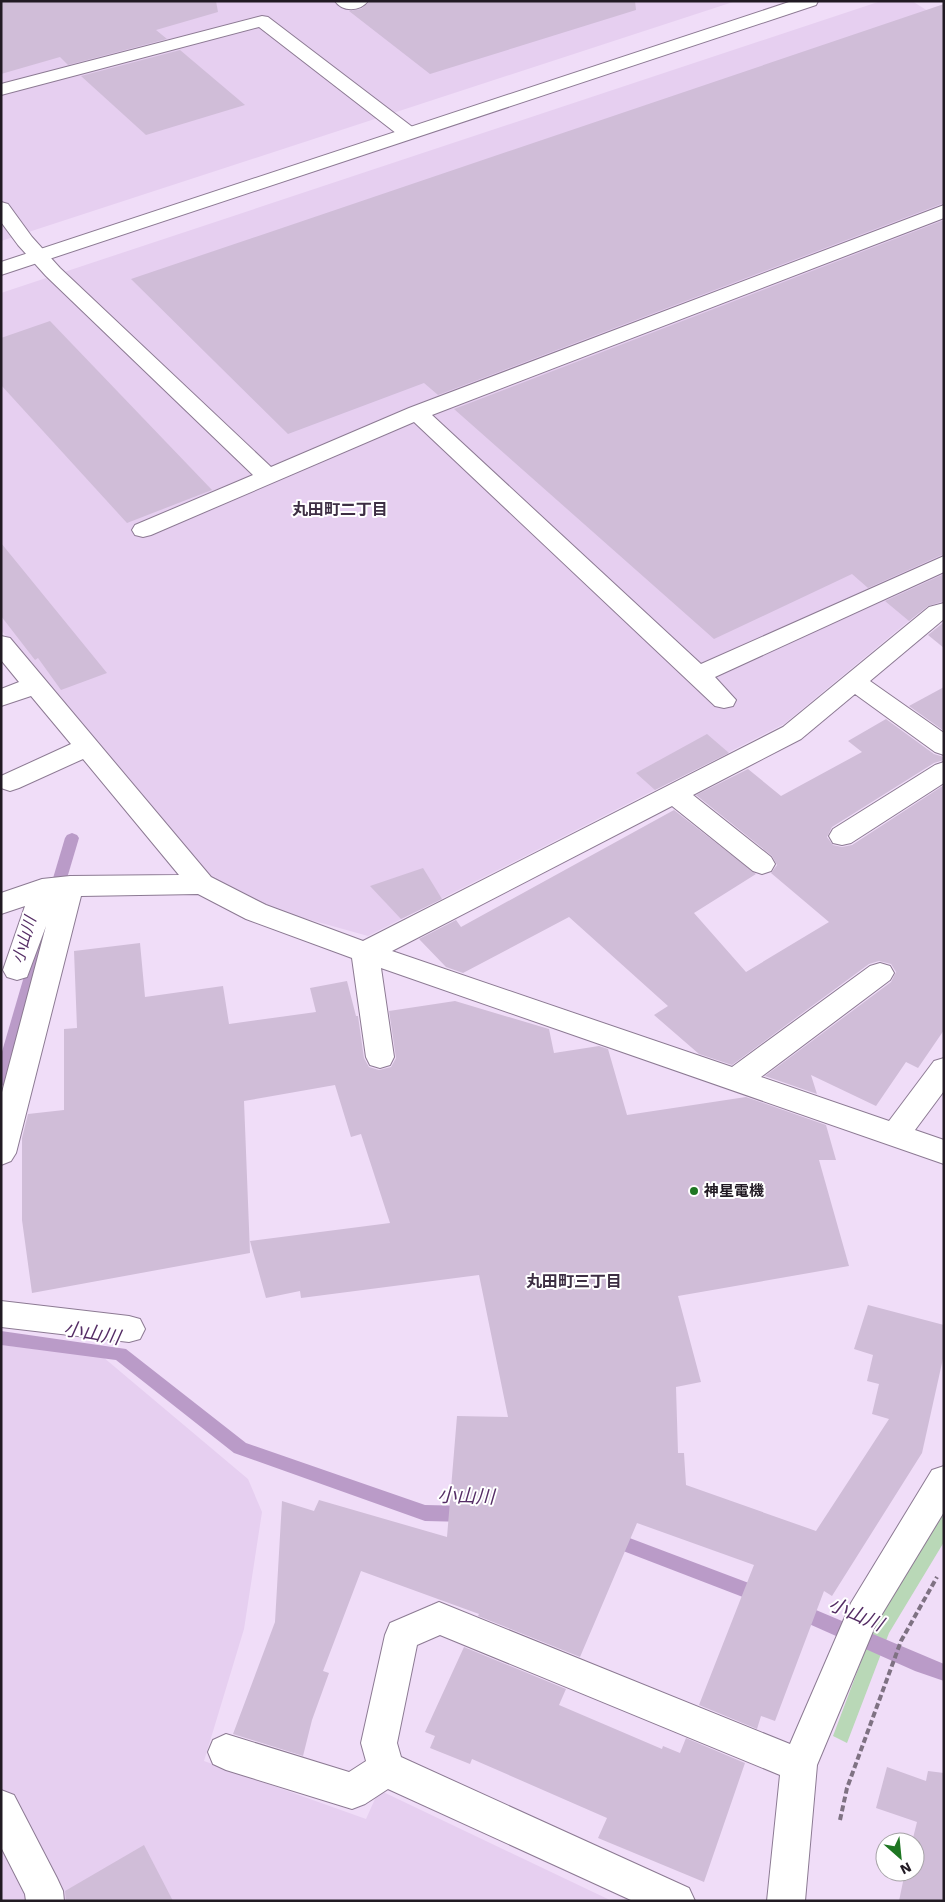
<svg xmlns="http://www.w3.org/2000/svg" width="945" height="1902" font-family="'Work Sans','Noto Sans JP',sans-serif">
<rect width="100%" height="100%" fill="#f0ddf8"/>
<!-- built -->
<g fill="#e6cff0">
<path d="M1 1H736L1 241Z"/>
<path d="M881 1H912L944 21V602L927 606 784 724 368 936 264 907 200 873 1 630V293Z"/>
<path d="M1 1345 103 1357 248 1479 262 1512 244 1629 204 1761 366 1819 379 1790 612 1901H1Z"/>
</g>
<!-- green -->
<path fill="#b9d8b7" d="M944 1508V1542L889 1633 847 1743 833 1736 874 1627Z"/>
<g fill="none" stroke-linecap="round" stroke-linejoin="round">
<!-- stream -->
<g fill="#ba9bc8" fill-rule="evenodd">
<path d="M72 833 77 835 79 838 62 895 60 898H50L48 895 65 838 67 835Z"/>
<path d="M49 910 54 911 56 915 8 1080 6 1084 1 1086V1055L42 915 44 911Z"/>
<path d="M1 1331 126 1349 246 1443 425 1505 468 1506 474 1509 476 1514 474 1519 468 1522 425 1521 234 1453 116 1360 1 1345Z"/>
<path d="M611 1531 767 1590 770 1596 767 1602 761 1604 605 1544 603 1539 605 1534Z"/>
<path d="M797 1602 944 1664V1681L915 1671 791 1616 788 1610 791 1604Z"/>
</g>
</g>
<!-- building -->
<g fill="#d0bdd8">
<path d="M1 1H216L218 12 156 30 167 39 68 65 60 57 1 74Z"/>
<path d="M370 1H635L636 10 430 74 349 11 361 9Z"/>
<path d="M944 4V203L438 395 424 383 288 434 131 279Z"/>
<path d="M180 50 245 105 146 135 81 76Z"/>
<path d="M944 220V554L868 588 852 574 714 639 454 409Z"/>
<path d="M50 321 212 490 127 523 1 385V338Z"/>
<path d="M1 543 107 673 61 690 38 658 35 660 1 616Z"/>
<path d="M944 574V601L928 606 909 621 885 601Z"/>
<path d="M944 622V648L928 635Z"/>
<path d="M944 687V731L909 706Z"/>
<path d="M886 719 934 754 944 757V760L934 763 832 827 827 837 833 845 842 847 852 845 944 785V1030L918 1068 906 1062 876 1106 811 1075 817 1094 765 1076 891 982 896 972 891 964 879 961 869 964 732 1065 699 1054 654 1015 668 1006 569 917 463 973 446 967 419 939 456 920 461 927 674 810 756 874 694 913 746 972 829 922 771 873 777 865 772 856 696 795 748 769 781 796 862 752 848 741Z"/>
<path d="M707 734 729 753 655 790 636 773Z"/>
<path d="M423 868 442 899 401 919 370 886Z"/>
<path d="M140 943 145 997 223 986 229 1024 316 1012 310 988 347 981 356 1016H358L364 1058 369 1067 379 1070 391 1067 396 1058 389 1011 455 1001 549 1029 554 1053 599 1046 608 1049 627 1115 746 1097 826 1125 836 1160H819L849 1266 678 1296 701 1382 676 1387 678 1453H684L686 1485 816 1531 889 1419 872 1414 879 1384 867 1381 873 1355 854 1349 868 1305 944 1325V1354L922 1453 832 1596 824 1591 775 1721 761 1716 757 1729 699 1705 754 1565 637 1523 580 1657 478 1616 479 1614 361 1571 323 1671 329 1673 312 1720 303 1756 233 1734 275 1622 282 1501 314 1511 319 1500 447 1537 457 1416 508 1417 479 1275 301 1298 300 1291 266 1298 250 1241 390 1223 361 1134 351 1137 335 1085 244 1101 250 1253 32 1293 22 1220V1138L28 1114 64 1110V1029L77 1028 74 951Z"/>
<path d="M464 1647 566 1689 559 1705 662 1749 663 1746 680 1753 686 1738 745 1763 704 1882 598 1838 607 1818 472 1759 470 1764 430 1748 435 1736 425 1732Z"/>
<path d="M887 1767 926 1781 928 1771 944 1773V1901H899L905 1872H915V1842H912L917 1822 876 1808Z"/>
<path d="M144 1845 173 1901H66L65 1891Z"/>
</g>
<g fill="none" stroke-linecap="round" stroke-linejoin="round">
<defs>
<g id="lane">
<path d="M335 1H368C360 12 342 12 335 1Z"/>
<path d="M262 16 268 17 415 129 417 133 415 137 408 139 401 137 259 27 1 95V84Z"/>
<path d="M1 202 8 204 32 237 60 268 271 467 409 408 944 205V218L432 415 701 664 944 556V572L715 677 736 700 733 706 724 708 715 706 414 422 151 535 143 537 135 535 132 530 135 525 253 475 46 276 18 245 1 222Z"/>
<path d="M1 1790 14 1795 57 1878 63 1891 64 1901H26L25 1894 1 1847Z"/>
</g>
<g id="street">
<path d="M792 1H818L816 5 1 275V262Z"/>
<path d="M944 603V619L870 681 944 733V755L935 752 855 694 801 739 693 795 771 857 775 864 771 871 762 874 753 871 672 806 392 951 732 1067 870 966 880 963 890 966 894 973 890 980 761 1077 889 1121 934 1061 944 1058V1091L915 1130 944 1140V1164L381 968 394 1057 390 1065 380 1068 370 1065 366 1057 352 958 246 919 198 894 81 896 16 1153 11 1161 1 1165V1096L46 926 27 977 17 980 7 977 3 970 25 906 1 914V893L42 879 70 876 179 875 83 759 19 788 10 791 1 788V776L71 744 31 696 1 706V689L19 682 1 660V636L10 638 211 877 266 905 363 941 783 727 929 607Z"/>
<path d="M944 762V783L851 843 842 845 833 843 829 836 833 829 935 765Z"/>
<path d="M1 1301 129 1316 140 1319 145 1329 140 1339 129 1342 1 1327Z"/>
<path d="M944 1466V1512L876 1624 817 1765 805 1901H767L780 1775 440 1635 417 1645 397 1743 401 1757 689 1888 695 1901H633L388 1789 365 1804 352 1809 226 1770 213 1764 208 1752 213 1740 226 1734 349 1772 366 1761 361 1743 385 1635 390 1623 439 1602 790 1744 851 1603 932 1470Z"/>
</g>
</defs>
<!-- lane casing -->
<use href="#lane" stroke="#8c7a93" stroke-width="2"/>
<!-- street casing -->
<use href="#street" stroke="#8c7a93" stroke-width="2"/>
<!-- path -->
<path stroke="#7f7283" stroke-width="4" stroke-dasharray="6 3" stroke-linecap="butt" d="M840 1820 847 1788 901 1641 937 1577"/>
<!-- lane -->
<use href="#lane" fill="#fff" fill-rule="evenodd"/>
<!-- street -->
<use href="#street" fill="#fff" fill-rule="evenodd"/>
</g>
<!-- markers -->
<circle fill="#1e7622" stroke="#fff" stroke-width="2" cx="694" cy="1191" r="5"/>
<g text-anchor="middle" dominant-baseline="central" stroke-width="4" stroke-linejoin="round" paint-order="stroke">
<!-- poi labels -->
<g font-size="15" font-weight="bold" fill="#211a23" stroke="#fff" text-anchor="start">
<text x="704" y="1191">神星電機</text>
</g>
<!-- neighbourhood labels -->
<g font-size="16" font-weight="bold" fill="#3d2e43" stroke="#fff">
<text x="340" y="509">丸田町二丁目</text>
<text x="574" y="1281">丸田町三丁目</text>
</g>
<!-- water labels -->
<g font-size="16" font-style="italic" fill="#552d65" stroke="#fff">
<text transform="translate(24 940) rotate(-74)">小山川</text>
</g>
<!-- near-water labels -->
<g font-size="19" font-style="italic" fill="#552d65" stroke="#fff">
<text transform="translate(92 1333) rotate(10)">小山川</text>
<text transform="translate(466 1496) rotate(2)">小山川</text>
<text transform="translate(856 1614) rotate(23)">小山川</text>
</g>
</g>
<!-- border -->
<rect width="945" height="1902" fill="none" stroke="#211a23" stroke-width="5"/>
<!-- north arrow -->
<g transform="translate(900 1857) rotate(153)"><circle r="24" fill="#ffffff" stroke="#a6a3a7"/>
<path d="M0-4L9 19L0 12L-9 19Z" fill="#1e7622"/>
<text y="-8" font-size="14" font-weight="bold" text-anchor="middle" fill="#211a23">N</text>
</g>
</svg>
